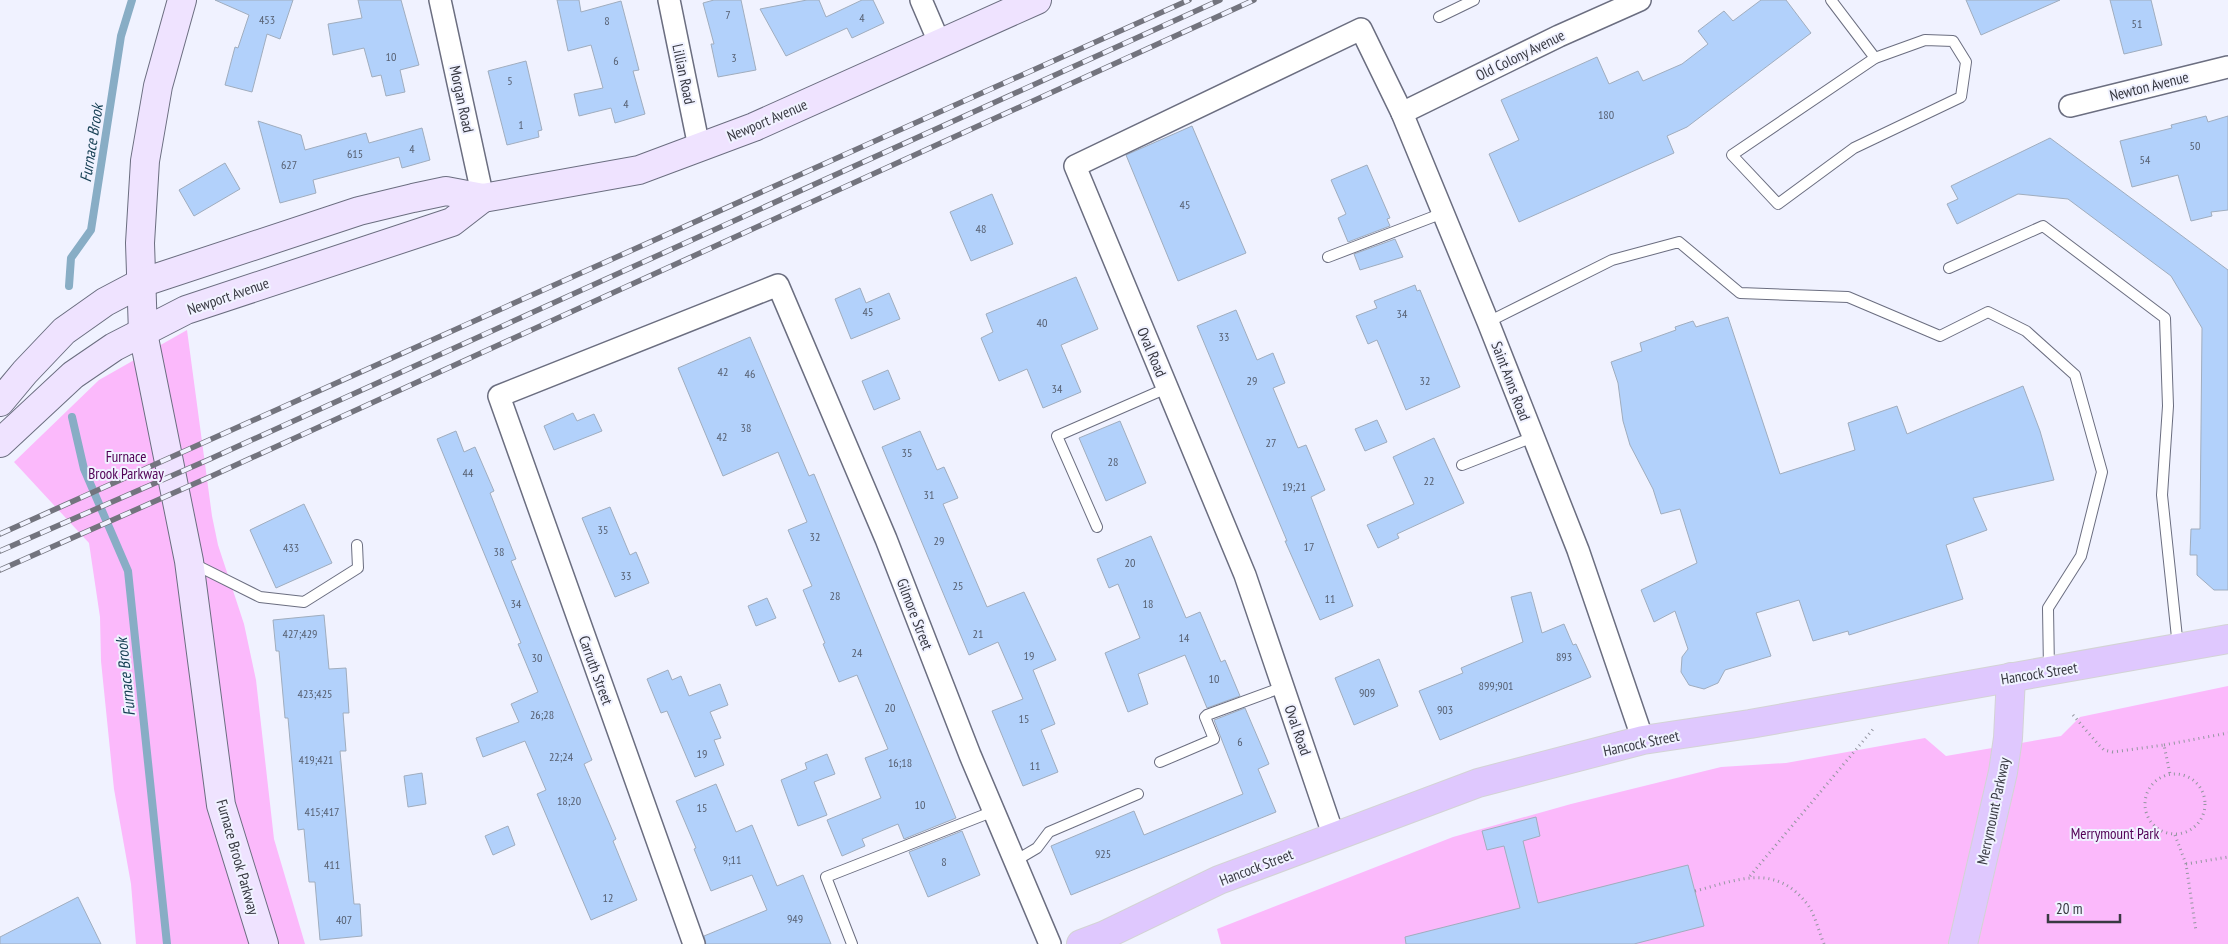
<svg xmlns="http://www.w3.org/2000/svg" width="2228" height="944" font-family="'PT Sans Narrow',sans-serif">
<rect width="100%" height="100%" fill="#f0f2ff"/>
<!-- green -->
<g fill="#fbb9fb">
<path d="M187 330 212 516 218 545 244 624 256 680 274 839 305 944H136L131 884 114 789 101 661 100 617 89 543 14 462 99 380Z"/>
<path d="M2228 686V944H1221L1217 929 1453 837 1571 804 1721 767 1786 763 1925 738 1946 756 2061 736 2080 717Z"/>
</g>
<g fill="none" stroke-linecap="round" stroke-linejoin="round">
<!-- stream -->
<g stroke="#88adc5" stroke-width="8">
<path d="M69 286 71 258 91 230 121 36 132 0"/>
<path d="M72 417 84 469 128 571 167 944"/>
</g>
</g>
<!-- building -->
<g fill="#b2d1fb" stroke="#a0adbe">
<path d="M215 0H293L280 39 267 34 252 92 225 85 235 47 238 48 249 15Z"/>
<path d="M358 0H401L419 65 400 70 405 92 386 96 381 75 372 77 364 48 333 55 328 24 362 18Z"/>
<path d="M557 0H579L581 12 621 1 639 70 633 71 645 114 615 123 611 108 579 116 574 94 603 88 591 45 568 51Z"/>
<path d="M714 0H741L756 70 718 77 711 44H714L703 3Z"/>
<path d="M807 0H819L826 17 862 0H873L884 23 852 38 847 28 786 56 760 9Z"/>
<path d="M1761 0H1786L1811 33 1687 127 1667 136 1674 153 1519 222 1489 154 1519 140 1501 100 1597 57 1609 84 1638 71 1643 81 1682 64 1708 44 1698 31 1724 11 1733 21Z"/>
<path d="M1966 0H2060L1981 35Z"/>
<path d="M2110 0H2151L2162 45 2124 54Z"/>
<path d="M526 61 542 130 538 131 539 137 507 145 488 71Z"/>
<path d="M2206 116 2208 122 2228 116V210L2211 212 2212 216 2191 221 2178 175 2132 187 2120 141 2172 128 2171 125Z"/>
<path d="M258 121 301 135 305 150 366 133 369 143 422 128 430 160 402 168 399 157 313 180 316 193 280 203Z"/>
<path d="M1192 126 1246 253 1178 281 1126 155Z"/>
<path d="M2050 138 2228 270V590H2214L2197 575V555H2190L2191 529H2200L2202 328 2171 276 2068 199 2018 194 1957 224 1947 204 1958 199 1951 186Z"/>
<path d="M225 163 240 189 194 216 179 190Z"/>
<path d="M1367 165 1390 218 1387 219 1390 226 1348 242 1338 218 1346 214 1331 180Z"/>
<path d="M992 194 1013 244 971 261 950 212Z"/>
<path d="M1395 239 1403 257 1360 270 1354 254Z"/>
<path d="M1076 277 1098 329 1061 345 1081 392 1043 408 1027 369 999 381 981 338 993 332 986 314Z"/>
<path d="M1415 285 1417 291 1420 290 1460 387 1406 410 1377 340 1368 344 1356 316 1377 308 1374 301Z"/>
<path d="M860 288 866 303 889 293 900 319 851 339 835 299Z"/>
<path d="M1236 310 1257 360 1273 353 1285 383 1273 388 1298 448 1306 445 1325 490 1311 497 1353 606 1320 620 1285 541H1287L1197 326Z"/>
<path d="M1728 317 1780 474 1855 450 1848 423 1897 406 1907 434 2023 386 2040 431 2054 480 1973 498 1987 530 1946 545 1963 599 1849 635 1848 631 1813 641 1799 600 1756 613 1771 656 1725 670 1718 683 1704 689 1689 685 1681 672 1682 657 1688 649 1675 611 1654 622 1641 590 1697 563 1680 509 1661 514 1653 489 1630 445 1623 421 1618 383 1611 362 1642 351 1640 343 1676 330 1675 327 1693 321 1696 327Z"/>
<path d="M750 337 809 476 814 474 956 818 904 839 898 824 862 839 865 846 842 856 827 820 881 798 865 758 888 749 857 675 839 682 823 644 825 643 803 590 812 586 788 530 807 522 778 452 723 476 678 368Z"/>
<path d="M888 370 900 399 874 410 862 381Z"/>
<path d="M573 413 577 421 594 414 602 431 554 450 544 426Z"/>
<path d="M1377 420 1387 442 1365 451 1355 429Z"/>
<path d="M1120 421 1146 483 1106 501 1079 438Z"/>
<path d="M456 431 464 452 475 447 494 491 490 493 516 559 511 561 592 760 584 764 616 839 613 841 637 900 591 920 537 794 546 790 525 741 483 757 476 738 519 722 511 704 538 692 518 644 521 643 437 439Z"/>
<path d="M920 431 937 470 944 467 958 498 943 504 987 607 1024 592 1056 660 1033 670 1055 724 1041 730 1058 772 1023 786 992 711 1023 699 998 642 969 655 882 447Z"/>
<path d="M1434 438 1464 503 1397 534 1399 538 1378 548 1367 525 1414 504 1393 457Z"/>
<path d="M304 504 332 563 276 588 250 530Z"/>
<path d="M610 507 630 555 636 552 649 583 615 597 582 518Z"/>
<path d="M1151 536 1186 618 1200 612 1221 662 1225 660 1240 696 1207 708 1185 655 1138 674 1148 704 1128 712 1105 653 1140 638 1118 584 1109 588 1097 559Z"/>
<path d="M1531 592 1542 633 1564 624 1573 645 1576 644 1591 677 1440 740 1419 691 1463 673 1461 668 1523 642 1511 597Z"/>
<path d="M767 598 776 618 756 626 748 606Z"/>
<path d="M324 615 329 669 346 668 349 713H343L346 751H340L354 904H360L362 936 320 940 315 882H309L304 829 298 830 288 718H285L279 651H276L273 620Z"/>
<path d="M1379 659 1398 706 1354 725 1335 678Z"/>
<path d="M668 670 672 680 681 676 689 696 720 684 728 705 710 712 721 738 714 740 724 765 695 777 667 711 661 713 647 679Z"/>
<path d="M1245 708 1269 764 1258 769 1276 812 1071 895 1051 846 1134 811 1144 835 1243 794 1214 720Z"/>
<path d="M827 754 835 774 814 782 827 815 798 826 781 780 807 769 805 763Z"/>
<path d="M422 773 426 804 408 807 404 776Z"/>
<path d="M716 784 736 832 752 825 777 886 803 875 831 944H706L704 936 767 910 752 875 711 891 694 849 696 848 676 801Z"/>
<path d="M1536 817 1540 836 1523 841 1538 903 1688 865 1704 926 1634 944H1406L1405 937 1520 908 1504 846 1487 850 1482 831Z"/>
<path d="M508 826 515 845 493 855 485 836Z"/>
<path d="M962 831 980 875 928 897 909 852Z"/>
<path d="M78 897 101 944H0V937Z"/>
</g>
<g fill="none" stroke-linecap="round" stroke-linejoin="round">
<defs>
<g id="lane">
<path d="M1831 0 1875 58"/>
<path d="M1439 17 1474 0"/>
<path d="M1925 40 1953 41 1966 62 1961 97 1854 148 1778 204 1732 155 1875 58Z"/>
<path d="M1328 257 1443 213"/>
<path d="M1949 268 2043 226 2165 318 2168 406 2162 495 2178 647"/>
<path d="M1488 322 1612 260 1679 242 1740 293 1848 297 1940 336 1988 312 2026 331 2075 375 2102 472 2081 556 2048 608 2049 670"/>
<path d="M1462 465 1533 437"/>
<path d="M1097 527 1057 436 1167 388"/>
<path d="M192 563 260 597 304 602 358 568 357 545"/>
<path d="M1160 762 1214 739 1205 717 1207 715 1283 687"/>
<path d="M1015 861 1037 848 1049 832 1138 794"/>
<path d="M852 944 826 877 994 811"/>
</g>
<g id="street">
<path d="M440 0 483 198"/>
<path d="M669 0 699 147"/>
<path d="M921 0 939 42"/>
<path d="M2070 106 2228 67"/>
<path d="M1402 113 1559 36 1640 0"/>
<path d="M1334 837 1245 575 1075 166 1361 29 1402 113 1488 322 1578 550 1643 740"/>
<path d="M694 944 499 396 778 285 886 539 970 755 1050 944"/>
</g>
<g id="secondary">
<path d="M182 0 158 86 145 161 140 243 143 333 189 561 221 805 264 944"/>
<path d="M0 402 25 372 64 331 105 302 141 283 359 211 413 198 446 191 483 198 639 170 754 127 1037 0"/>
<path d="M0 443 73 375 114 347 186 310 452 222 483 198"/>
</g>
<g id="primary">
<path d="M1081 944 1105 935 1219 880 1478 783 1643 740 1750 724 2228 639"/>
<path d="M1963 944 2003 772 2008 738 2011 677"/>
</g>
</defs>
<!-- lane casing -->
<use href="#lane" stroke="#6b6e80" stroke-width="12"/>
<!-- street casing -->
<use href="#street" stroke="#6b6e80" stroke-width="24"/>
<!-- secondary casing -->
<use href="#secondary" stroke="#6b6e80" stroke-width="30"/>
<!-- primary casing -->
<use href="#primary" stroke="#d3d3d5" stroke-width="30"/>
<!-- path -->
<g stroke="#9596a1" stroke-width="3" stroke-dasharray="1 4" stroke-linecap="butt">
<path d="M2073 715 2098 744 2104 750 2113 752 2164 745 2170 774"/>
<path d="M2164 745 2228 733"/>
<circle cx="2175" cy="804" r="30"/>
<path d="M2175 835 2186 864 2196 931"/>
<path d="M2186 864 2228 857"/>
<path d="M1750 876 1874 728"/>
<path d="M1695 891C1738 880 1775 862 1808 905 1815 915 1819 932 1824 944"/>
</g>
<!-- lane -->
<use href="#lane" stroke="#fff" stroke-width="10"/>
<!-- street -->
<use href="#street" stroke="#fff" stroke-width="21"/>
<!-- secondary -->
<use href="#secondary" stroke="#efe3ff" stroke-width="28"/>
<!-- primary -->
<use href="#primary" stroke="#dfc8fe" stroke-width="28"/>
<defs>
<g id="rail">
<path d="M0 534 1189 0"/>
<path d="M0 551 210 459 1220 0"/>
<path d="M0 570 214 475 1254 0"/>
</g>
</defs>
<!-- rail casing -->
<use href="#rail" stroke="#73747e" stroke-width="5.5"/>
<!-- rail -->
<use href="#rail" stroke="#f0f2ff" stroke-width="4" stroke-dasharray="11" stroke-linecap="butt"/>
</g>
<g text-anchor="middle" dominant-baseline="central" stroke-width="4" stroke-linejoin="round" paint-order="stroke">
<!-- number labels -->
<g font-size="12" fill="#565f70">
<text x="728" y="14">7</text>
<text x="862" y="17">4</text>
<text x="267" y="19">453</text>
<text x="607" y="20">8</text>
<text x="2137" y="23">51</text>
<text x="391" y="56">10</text>
<text x="734" y="57">3</text>
<text x="616" y="60">6</text>
<text x="510" y="80">5</text>
<text x="626" y="103">4</text>
<text x="1606" y="114">180</text>
<text x="521" y="124">1</text>
<text x="2195" y="145">50</text>
<text x="412" y="148">4</text>
<text x="355" y="153">615</text>
<text x="2145" y="159">54</text>
<text x="289" y="164">627</text>
<text x="1185" y="204">45</text>
<text x="981" y="228">48</text>
<text x="868" y="311">45</text>
<text x="1402" y="313">34</text>
<text x="1042" y="322">40</text>
<text x="1224" y="336">33</text>
<text x="723" y="371">42</text>
<text x="750" y="373">46</text>
<text x="1252" y="380">29</text>
<text x="1425" y="380">32</text>
<text x="1057" y="388">34</text>
<text x="746" y="427">38</text>
<text x="722" y="436">42</text>
<text x="1271" y="442">27</text>
<text x="907" y="452">35</text>
<text x="1113" y="461">28</text>
<text x="468" y="472">44</text>
<text x="1429" y="480">22</text>
<text x="1294" y="486">19;21</text>
<text x="929" y="494">31</text>
<text x="603" y="529">35</text>
<text x="815" y="536">32</text>
<text x="939" y="540">29</text>
<text x="1309" y="546">17</text>
<text x="291" y="547">433</text>
<text x="499" y="551">38</text>
<text x="1130" y="562">20</text>
<text x="626" y="575">33</text>
<text x="958" y="585">25</text>
<text x="835" y="595">28</text>
<text x="1330" y="598">11</text>
<text x="516" y="603">34</text>
<text x="1148" y="603">18</text>
<text x="300" y="633">427;429</text>
<text x="978" y="633">21</text>
<text x="1184" y="637">14</text>
<text x="857" y="652">24</text>
<text x="1029" y="655">19</text>
<text x="1564" y="656">893</text>
<text x="537" y="657">30</text>
<text x="1214" y="678">10</text>
<text x="1496" y="685">899;901</text>
<text x="1367" y="692">909</text>
<text x="315" y="693">423;425</text>
<text x="890" y="707">20</text>
<text x="1445" y="709">903</text>
<text x="542" y="714">26;28</text>
<text x="1024" y="718">15</text>
<text x="1240" y="741">6</text>
<text x="702" y="753">19</text>
<text x="561" y="756">22;24</text>
<text x="316" y="759">419;421</text>
<text x="900" y="762">16;18</text>
<text x="1035" y="765">11</text>
<text x="569" y="800">18;20</text>
<text x="920" y="804">10</text>
<text x="702" y="807">15</text>
<text x="322" y="811">415;417</text>
<text x="1103" y="853">925</text>
<text x="732" y="859">9;11</text>
<text x="944" y="861">8</text>
<text x="332" y="864">411</text>
<text x="608" y="897">12</text>
<text x="795" y="918">949</text>
<text x="344" y="919">407</text>
</g>
<!-- street labels -->
<g font-size="15" fill="#383942" stroke="#f0f2ff">
<text transform="translate(1520 55) rotate(-26)">Old Colony Avenue</text>
<text transform="translate(684 74) rotate(78)">Lillian Road</text>
<text transform="translate(2149 86) rotate(-14)">Newton Avenue</text>
<text transform="translate(462 99) rotate(78)">Morgan Road</text>
<text transform="translate(767 120) rotate(-23)">Newport Avenue</text>
<text transform="translate(228 296) rotate(-19)">Newport Avenue</text>
<text transform="translate(1152 352) rotate(67)">Oval Road</text>
<text transform="translate(1511 381) rotate(69)">Saint Anns Road</text>
<text transform="translate(915 614) rotate(69)">Gilmore Street</text>
<text transform="translate(596 670) rotate(70)">Carruth Street</text>
<text transform="translate(2039 673) rotate(-9)">Hancock Street</text>
<text transform="translate(1298 730) rotate(71)">Oval Road</text>
<text transform="translate(1641 743) rotate(-12)">Hancock Street</text>
<text transform="translate(1993 811) rotate(-78)">Merrymount Parkway</text>
<text transform="translate(238 857) rotate(74)">Furnace Brook Parkway</text>
<text transform="translate(1256 867) rotate(-21)">Hancock Street</text>
</g>
<!-- park labels -->
<g font-size="15" fill="#510055" stroke="#f0f2ff">
<text x="126" y="456">Furnace<tspan x="126" dy="17">Brook Parkway</tspan></text>
<text x="2115" y="833">Merrymount Park</text>
</g>
<!-- water labels -->
<g font-size="16" font-style="italic" fill="#174055" stroke="#f0f2ff">
<text transform="translate(91 143) rotate(-81)">Furnace Brook</text>
<text transform="translate(125 677) rotate(-96)">Furnace Brook</text>
</g>
</g>
<!-- scale -->
<path d="M2048 914v8h72v-8" fill="none" stroke="#383942" stroke-width="2.5"/>
<text x="2056" y="914" font-size="15" fill="#383942" stroke="#f0f2ff" stroke-width="4" paint-order="stroke">20 m</text>
</svg>
